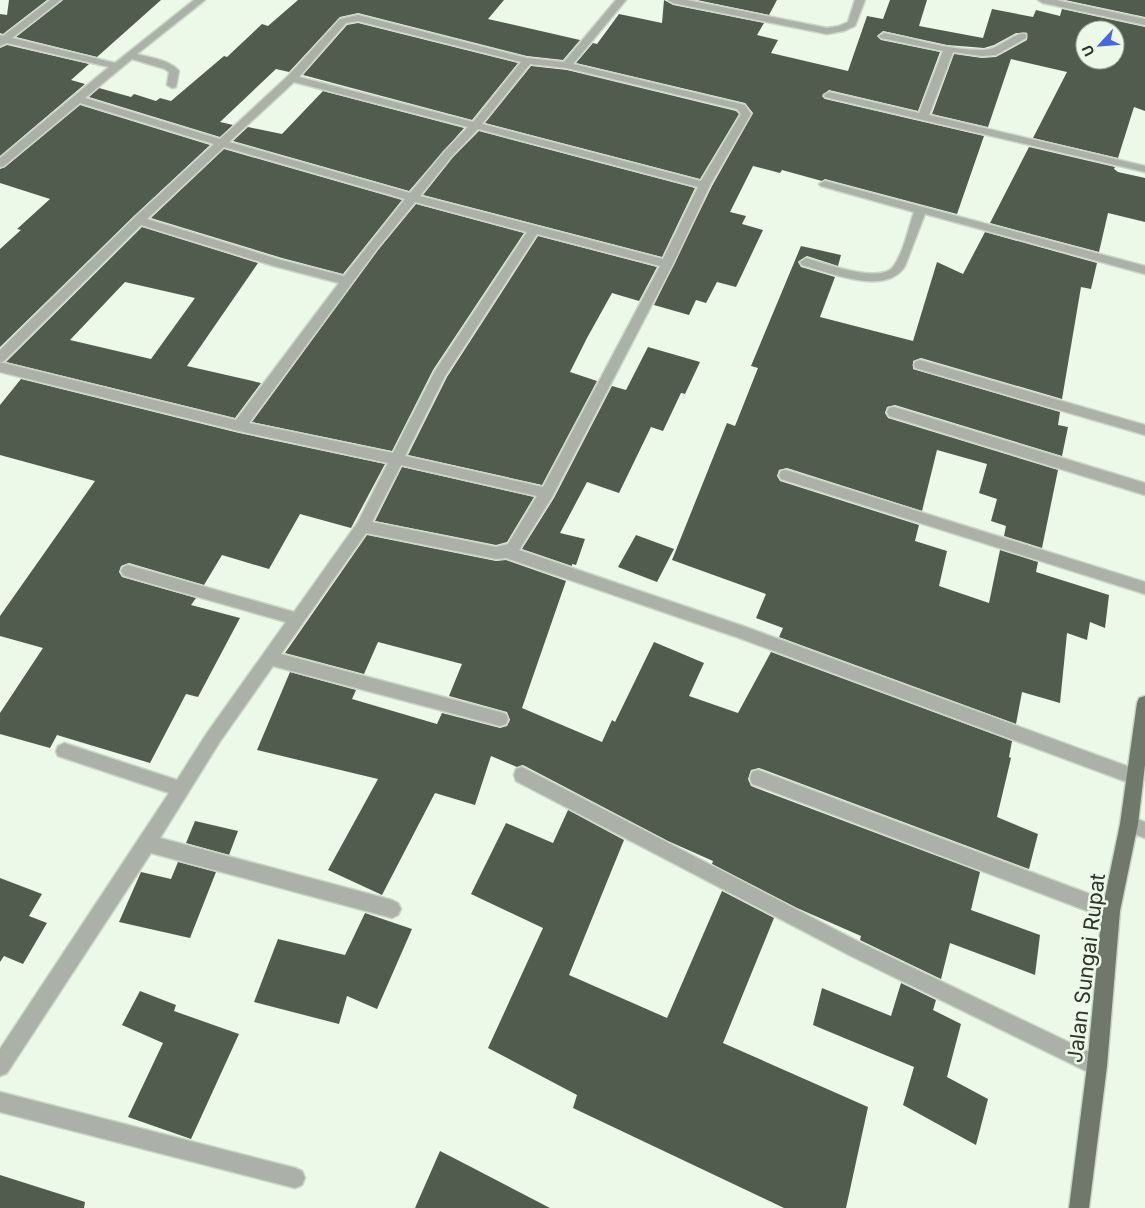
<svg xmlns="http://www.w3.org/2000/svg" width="1145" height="1208" font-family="Inter,sans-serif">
<rect width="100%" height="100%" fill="#edf9e8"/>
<!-- building -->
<g fill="#525c4e" fill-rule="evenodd">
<path d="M9 0H47L3 34 0 33V14L7 15Z"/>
<path d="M63 0H161L97 57 16 37Z"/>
<path d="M298 0H504L488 19 580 40 563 60 527 56 358 13 340 17 289 72 276 69 220 122 233 125 220 137 89 97 99 88 131 97 134 94 156 101 160 98 171 101 224 56 227 57 262 24 268 26Z"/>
<path d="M664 0 673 5 764 23 757 35 778 40 771 53 848 71 867 16 883 19 890 0H927L919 26 983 38 992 9 1033 17 1036 10 1060 16 1062 9 1145 27V111L1134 107 1118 158 1033 138 1067 72 1011 59 988 127 932 114 954 54 982 58 996 57 1027 40V33H1016L994 45 984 48 947 45 883 31 877 36 881 40 940 52 918 111 829 90 822 96 825 99 984 136 957 214 825 179 822 181 782 170 780 173 753 166 730 212 746 216 742 224 763 230 736 287 717 282 706 303 696 300 689 315 654 305 712 186 753 113 745 103 576 63 593 43 597 44 619 14 662 23ZM1085 30H1115V60H1085Z"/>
<path d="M697 0H777L769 15Z"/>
<path d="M1065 0H1145V17Z"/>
<path d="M358 23 518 63 472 120 303 75 347 25Z"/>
<path d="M7 45 89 64 71 80 85 84 0 156V48Z"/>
<path d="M531 66 567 70 736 111 739 114 700 179 485 123Z"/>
<path d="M323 91 464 128 409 191 233 141 248 127 282 134Z"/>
<path d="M80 105 210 145 134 216 0 347V249L21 230 17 229 50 199 0 183V169L5 167Z"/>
<path d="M479 131 695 188 662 257 423 195 453 157Z"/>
<path d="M1029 147 1115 167 1114 169 1118 172 1145 178V222L1108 213 1099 252 990 223Z"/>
<path d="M224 149 402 200 343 274 282 258 151 218Z"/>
<path d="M416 204 524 233 433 370 392 451 252 422 378 250Z"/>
<path d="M142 227 258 263 187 366 261 383 235 418 6 362ZM125 282 195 298 151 359 70 340Z"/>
<path d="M985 232 1097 263 1091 289 1081 287 1062 399 921 358 913 361V369L1060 412 1058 425 1068 427 1062 456 895 405 887 407 885 413 888 418 1058 470 1042 548 1004 536 1006 526 991 521 997 499 979 493 987 464 937 450 922 511 787 468 779 470 777 476 780 481 919 525 915 541 947 551 939 586 989 603 1000 550 1038 562 1036 572 1109 595 1105 628 1090 622 1087 640 1067 633 1060 703 1022 692 1016 724 779 637 783 628 756 618 766 594 672 560 727 423 735 426 758 368 751 366 801 246 841 255 838 266 807 256 798 262 801 267 835 277 820 317 913 341 937 262 963 274Z"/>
<path d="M538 236 657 267 639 301 612 293 587 338 570 372 597 381 542 485 408 455 447 377Z"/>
<path d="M648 347 700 362 685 394 681 393 663 431 651 427 619 493 587 482 560 533 585 539 576 565 572 564V566L522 549 554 498 612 386 626 390Z"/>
<path d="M21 379 239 433 385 464 351 528 300 514 269 569 222 555 204 585 129 563 121 566 119 572 122 577 196 598 191 605 240 618 198 697 186 694 150 763 57 735 50 748 0 734V713L43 648 0 636V616L95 481 0 455V405Z"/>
<path d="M402 467 534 497 507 542 496 545 375 521Z"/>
<path d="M367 535 496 561 506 560 566 581 522 708 602 742 612 720 615 722 654 642 704 663 689 696 738 713 771 652 1012 741 1009 757 1011 758 997 817 1038 834 1029 869 759 768 751 770 748 779 751 786 980 872 971 910 1040 935 1035 975 950 943 941 979 864 942 860 940 861 936 797 908 712 864 713 861 668 841 523 765 517 767 491 756 475 805 435 793 382 895 328 870 378 779 257 750 290 672 356 690 352 699 437 724 442 713 500 728 507 726 510 720 507 712 449 696 462 664 378 642 364 674 285 653Z"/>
<path d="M636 535 674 549 657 582 618 567Z"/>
<path d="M568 810 624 840 569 975 667 1018 722 891 774 918 723 1043 868 1107 846 1208H784L573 1108 577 1095 488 1048 543 928 471 894 506 823 553 843Z"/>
<path d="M195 821 238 831 229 855 186 843Z"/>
<path d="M178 862 216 872 190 938 119 922 141 872 171 879Z"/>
<path d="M0 878 42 894 29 916 47 923 23 964 4 956 0 962Z"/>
<path d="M365 913 412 929 377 1009 347 996 339 1024 254 1002 278 939 345 955Z"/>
<path d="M901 983 936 1000 933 1010 961 1024 947 1077 988 1099 976 1145 903 1105 914 1067 813 1025 822 988 891 1016Z"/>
<path d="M140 991 176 1005 174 1011 239 1034 191 1139 128 1117 163 1043 122 1025Z"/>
<path d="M440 1151 475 1169 550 1208H415Z"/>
<path d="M0 1175 85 1202 84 1208H0Z"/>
</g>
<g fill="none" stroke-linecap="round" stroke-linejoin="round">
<defs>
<path id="lane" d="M825 181 1145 266V274L925 214 905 266C886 297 829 272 802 265L800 262 806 258C823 263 880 284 893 267 904 252 908 229 914 212L821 186 819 184Z"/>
<g id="street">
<path d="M50 0H61L12 38 115 63 194 0H205L137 54C151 58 170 60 179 71L176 87 172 88 167 85 169 72 165 69 132 59 85 98 220 139 288 76 340 19 358 15 527 58 564 62 616 0H626L573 64 745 105 751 114 710 185 673 264 552 497 519 550 743 626 1135 769 1141 771 1143 777 1141 783 1135 785 742 639 506 558 496 559 366 533 281 654 500 712 506 714 508 719 506 724 500 726 273 666 219 743 160 838 392 900 398 903 401 909 398 915 392 918 151 853 7 1073 0 1076V1049L169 793 58 756 56 751 58 746 64 743 177 780 207 733 286 622 128 577 123 575 121 571 123 567 128 565 294 612 358 522 388 463 239 431 0 372V350L135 217 214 144 80 103 4 166 0 167V158L109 67 7 43 0 46V35L3 36ZM358 21 521 62 473 122 299 77 346 23ZM530 64 567 68 737 109 741 114 701 181 482 124ZM294 82 468 127 444 152 410 193 229 142ZM478 129 698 187 663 259 420 196 452 156ZM224 147 405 199 344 276 281 260 147 219ZM415 202 527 232 435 371 393 453 249 423 377 249ZM141 225 274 266 339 283 236 420 0 362 4 361ZM537 234 660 266 543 487 405 456 445 376ZM401 465 537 496 508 544 496 547 372 522Z"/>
<path d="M668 0H687L827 28 839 26 848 22 855 0H865L855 26 844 31 827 34 673 3Z"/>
<path d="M1038 0H1056L1145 19V25L1043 3Z"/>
<path d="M884 33C916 39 951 51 984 50 999 50 1014 31 1026 34V38L996 55 982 56 953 52 929 115 1145 166V172L825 97 824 95 829 92 919 113 943 51 881 38 879 36Z"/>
<path d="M920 360 1145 425V435L915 368 914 365 915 362Z"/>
<path d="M894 407 1145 483V495L889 416 887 412 889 408Z"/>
<path d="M786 470 1145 582V594L781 479 779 475 781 471Z"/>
<path d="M522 767 863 944 1104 1059 1107 1066 1104 1073 1097 1076 1090 1073 851 956 516 781 514 775 516 769Z"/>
<path d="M758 770 1111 902 1117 905 1120 911 1117 917 1111 920 758 786 752 784 750 778 752 772Z"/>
<path d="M1129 816 1145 822V838L1123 830 1120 824 1123 818Z"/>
<path d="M0 1092 295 1168 302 1171 305 1178 302 1185 295 1188 0 1112Z"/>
</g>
<path id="primary" d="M1145 696V765L1138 824 1120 911 1107 1066 1089 1208H1069L1087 1066 1102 911 1120 824 1137 703 1139 698Z"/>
</defs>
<!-- lane casing -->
<use href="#lane" stroke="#cbd5c6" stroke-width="3"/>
<!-- street casing -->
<use href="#street" stroke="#cbd5c6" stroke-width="3"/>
<!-- primary casing -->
<use href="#primary" stroke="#cbd5c6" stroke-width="3"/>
<!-- lane -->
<use href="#lane" fill="#abb0a9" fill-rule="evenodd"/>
<!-- street -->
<use href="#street" fill="#abb0a9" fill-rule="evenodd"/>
<!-- primary -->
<use href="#primary" fill="#6f786b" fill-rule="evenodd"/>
</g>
<g text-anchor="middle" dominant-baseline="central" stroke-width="5" stroke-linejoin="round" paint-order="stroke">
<!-- near-street labels -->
<g font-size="21" fill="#2e332c" stroke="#edf9e8">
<text transform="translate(1086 968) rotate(-83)">Jalan Sungai Rupat</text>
</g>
</g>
<!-- north arrow -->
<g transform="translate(1100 45) rotate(244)"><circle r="24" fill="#edf9e8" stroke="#a1aa9d"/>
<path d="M0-4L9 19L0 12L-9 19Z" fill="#4867da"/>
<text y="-8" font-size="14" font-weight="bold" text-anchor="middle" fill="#2e332c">U</text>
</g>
</svg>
